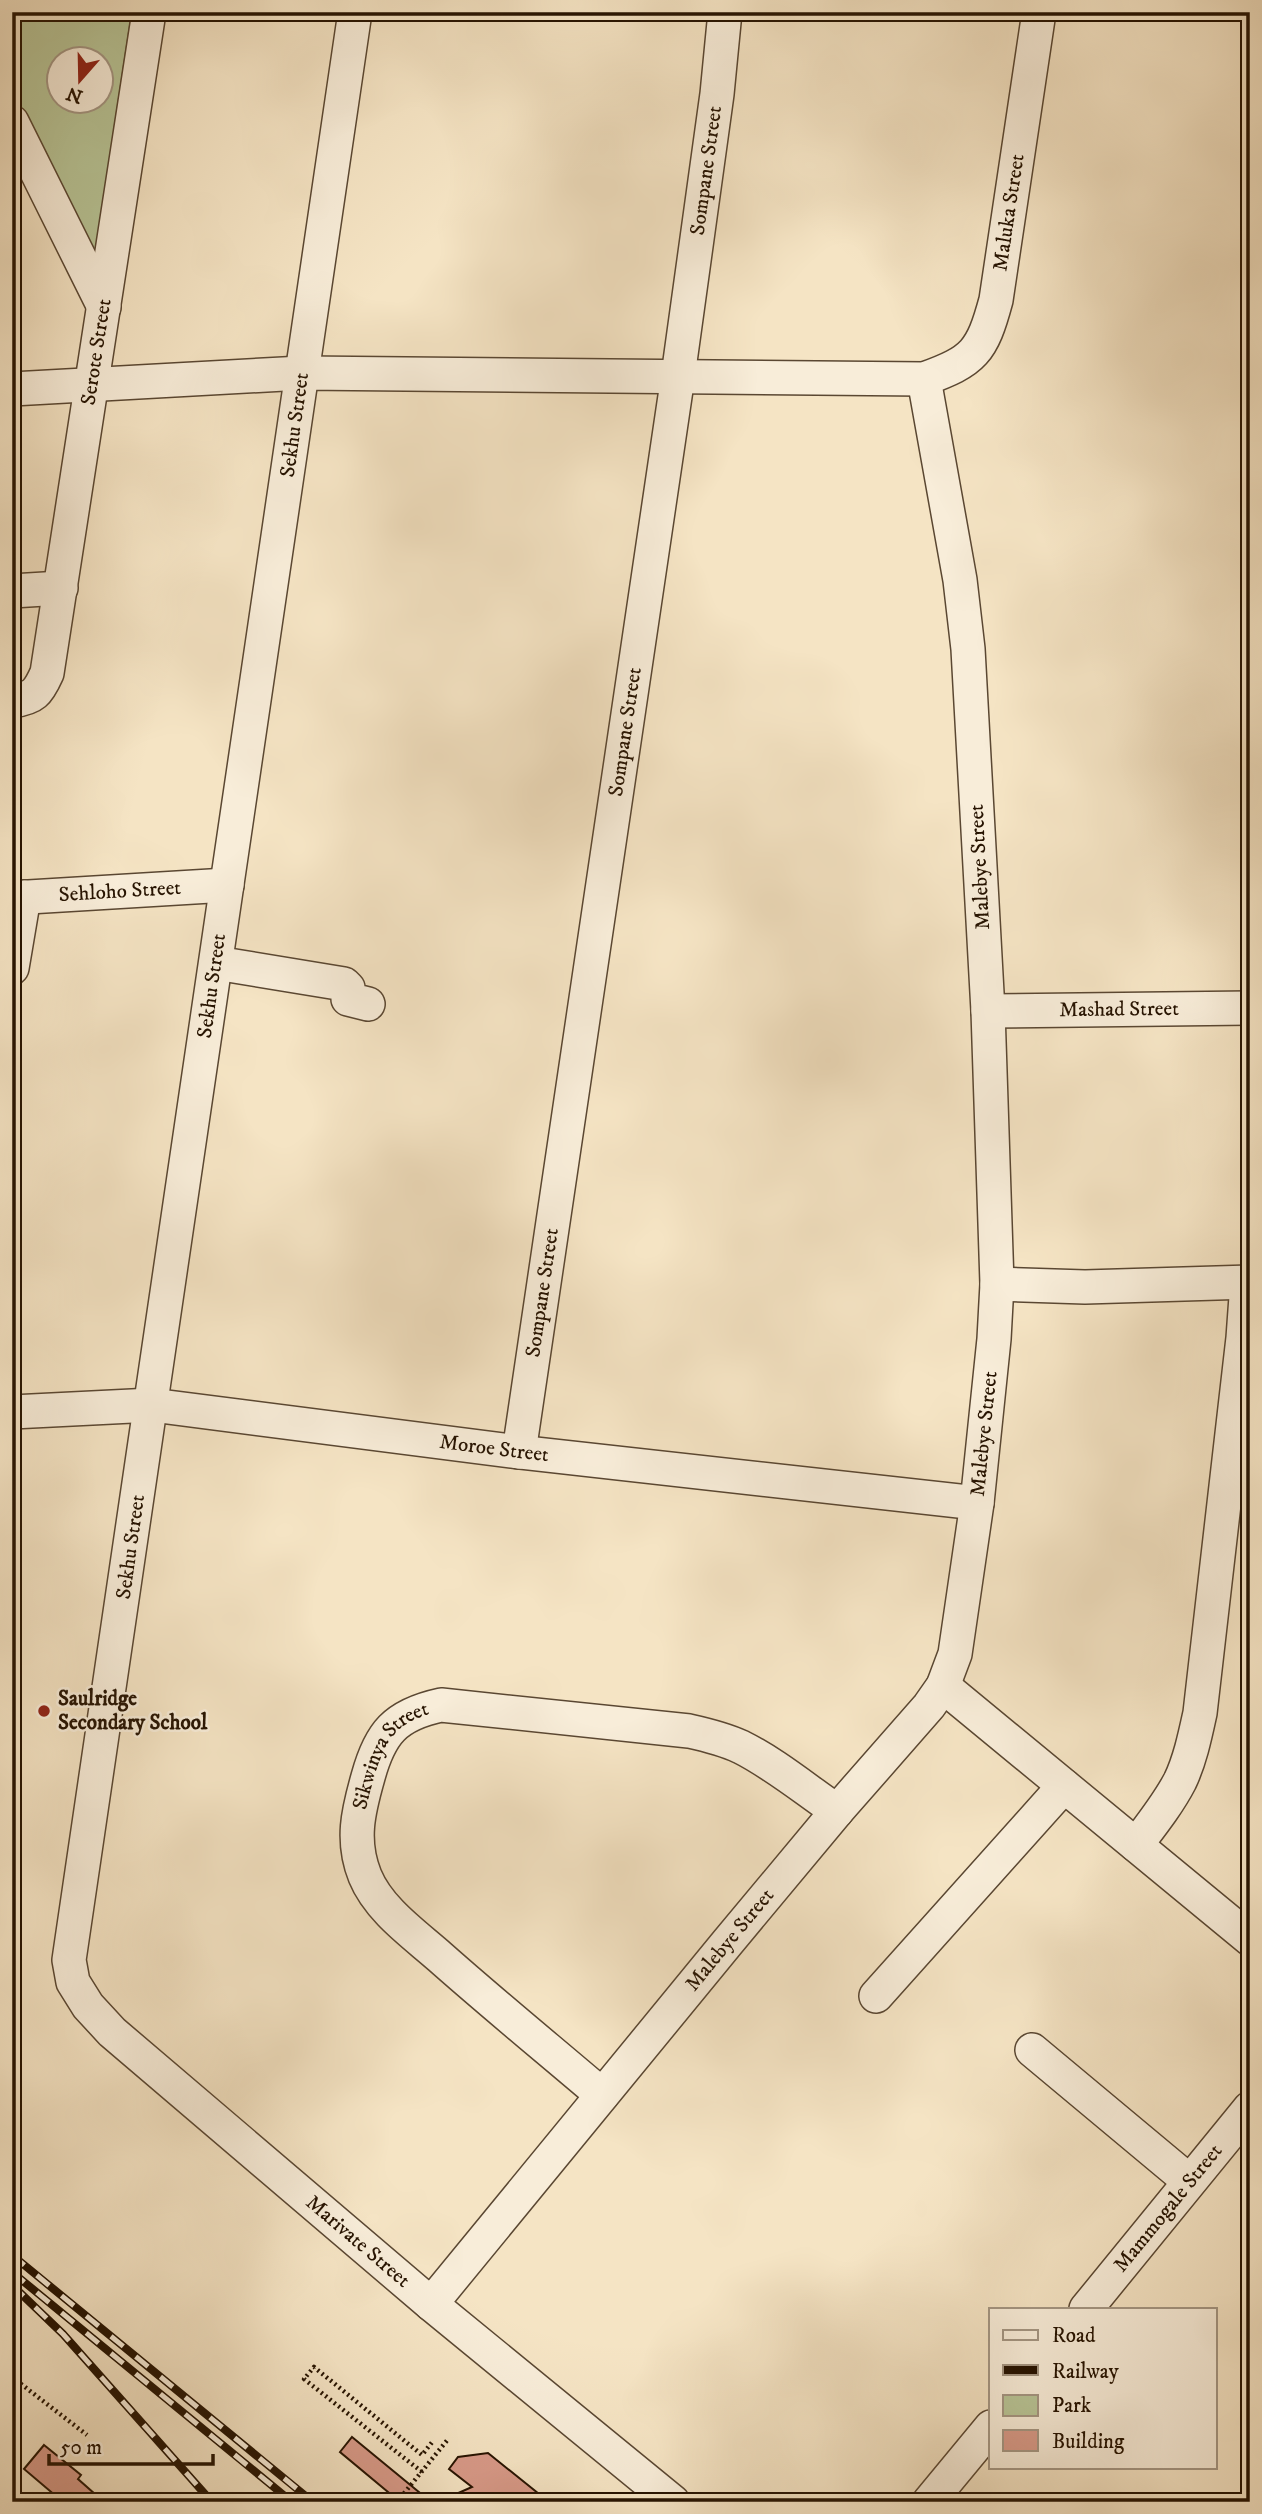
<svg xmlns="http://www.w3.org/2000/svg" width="1262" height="2514" font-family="'IM FELL DW Pica',serif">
<rect width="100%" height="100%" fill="#f5e4c4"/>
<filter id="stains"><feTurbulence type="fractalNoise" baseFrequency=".00286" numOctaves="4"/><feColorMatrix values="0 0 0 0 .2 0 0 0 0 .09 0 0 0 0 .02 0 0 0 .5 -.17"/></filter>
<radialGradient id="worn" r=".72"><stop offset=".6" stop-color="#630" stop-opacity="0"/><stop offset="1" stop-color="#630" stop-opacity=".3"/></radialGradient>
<!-- green -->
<path fill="#b8c597" stroke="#6f6c4c" stroke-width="2" fill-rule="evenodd" d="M12 12H132L93 270 12 103ZM60 60H102V102H60Z"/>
<!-- building -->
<g fill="#d89a89" stroke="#261301" stroke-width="2">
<path d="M352 2437 431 2502H400L340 2452Z"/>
<path d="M44 2445 81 2475 78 2479 104 2502H63L24 2469Z"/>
<path d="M488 2453 549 2502H438L472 2487 449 2469 458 2457Z"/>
</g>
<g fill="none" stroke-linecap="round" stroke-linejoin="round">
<defs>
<g id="minor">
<path id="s1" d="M355 12 69 1960 73 1982 88 2006 112 2032 431 2304 673 2502"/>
<path d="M12 122 104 307"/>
<path id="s2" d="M12 389 302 373 924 379C974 361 982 352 996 300L1039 12"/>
<path d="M12 591 61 588"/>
<path id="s3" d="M12 701C34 698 38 693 47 673L149 12"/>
<path id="s4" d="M12 898 227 885"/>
<path d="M216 963 344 984 348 988V999L368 1004"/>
<path d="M12 968 24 897"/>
<path id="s5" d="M988 1011 1250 1008"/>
<path d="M997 1284 1085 1287 1250 1282"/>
<path id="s6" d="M12 1412 152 1405 519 1452 977 1503"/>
<path id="s7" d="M519 1452 678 376 717 94 725 12"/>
<path d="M943 1686 1250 1939"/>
<path d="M1136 1845C1152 1824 1168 1804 1180 1781 1190 1760 1195 1736 1200 1713L1243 1338 1247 1283"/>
<path d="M876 1996 1064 1786"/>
<path d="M1032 2050 1189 2181"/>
<path id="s8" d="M602 2095C548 2049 493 2004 440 1957 414 1934 379 1910 365 1876 351 1841 358 1812 368 1777 380 1733 395 1715 441 1705L689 1731C707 1735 724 1739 741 1747 775 1764 806 1790 837 1811"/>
<path id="s9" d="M431 2304 727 1943 837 1811 929 1706 943 1686 955 1654 977 1503 994 1339 997 1284 988 1011 968 649 960 580 924 379"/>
<path id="s10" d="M1086 2309 1250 2108"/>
<path d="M929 2502 991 2427"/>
</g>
</defs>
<!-- minor casing -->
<use href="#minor" stroke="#5a4732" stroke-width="36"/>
<!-- path -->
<g stroke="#261301" stroke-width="4.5" stroke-dasharray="2 3.5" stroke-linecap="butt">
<path d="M12 2377 87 2435"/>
<path d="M422 2472 304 2379 314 2367 422 2455 433 2441"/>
<path d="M397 2502 449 2438"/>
</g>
<!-- minor -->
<use href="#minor" stroke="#f8edd9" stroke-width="33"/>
<defs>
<g id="rail">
<path d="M12 2255 313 2502"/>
<path d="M12 2272 292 2502"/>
<path d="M12 2285 63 2334 212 2502"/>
</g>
</defs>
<!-- rail casing -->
<use href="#rail" stroke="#261301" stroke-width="8"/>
<!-- rail -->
<use href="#rail" stroke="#f8edd9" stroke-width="5" stroke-dasharray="16" stroke-linecap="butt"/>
</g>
<!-- markers -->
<circle fill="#8f2418" stroke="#f8edd9" stroke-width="2.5" cx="44" cy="1711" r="7"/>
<g text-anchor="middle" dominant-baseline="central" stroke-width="5" stroke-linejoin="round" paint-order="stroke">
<!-- street labels -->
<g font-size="21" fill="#261301" stroke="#f8edd9">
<text stroke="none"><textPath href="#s7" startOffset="1295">Sompane Street</textPath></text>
<text stroke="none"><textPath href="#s2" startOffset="1115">Maluka Street</textPath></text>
<text stroke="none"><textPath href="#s3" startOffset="373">Serote Street</textPath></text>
<text transform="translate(295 425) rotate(-82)">Sekhu Street</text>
<text stroke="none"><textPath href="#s7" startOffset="728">Sompane Street</textPath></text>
<text transform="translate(980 867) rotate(-93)">Malebye Street</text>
<text stroke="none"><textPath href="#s4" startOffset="108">Sehloho Street</textPath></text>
<text transform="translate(212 986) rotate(-82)">Sekhu Street</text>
<text stroke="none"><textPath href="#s5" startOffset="131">Mashad Street</textPath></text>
<text stroke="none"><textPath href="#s7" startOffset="161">Sompane Street</textPath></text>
<text stroke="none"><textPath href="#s9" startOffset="1059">Malebye Street</textPath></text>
<text stroke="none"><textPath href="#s6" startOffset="485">Moroe Street</textPath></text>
<text transform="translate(131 1547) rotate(-82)">Sekhu Street</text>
<text stroke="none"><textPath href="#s8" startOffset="457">Sikwinya Street</textPath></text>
<text stroke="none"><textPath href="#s9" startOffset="471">Malebye Street</textPath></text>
<text stroke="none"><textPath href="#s10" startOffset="130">Mammogale Street</textPath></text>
<text stroke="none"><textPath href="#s1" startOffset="2378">Marivate Street</textPath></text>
</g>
<!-- poi labels -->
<g font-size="21" font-weight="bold" fill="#261301" stroke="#f8edd9" text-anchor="start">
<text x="58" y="1699">Saulridge<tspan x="58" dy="24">Secondary School</tspan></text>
</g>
</g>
<!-- margin -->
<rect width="1262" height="2514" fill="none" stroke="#f5e4c4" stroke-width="42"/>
<rect x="14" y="14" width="1234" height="2486" fill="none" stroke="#261301" stroke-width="3.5"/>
<rect x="21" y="21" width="1220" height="2472" fill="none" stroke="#261301" stroke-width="2"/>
<!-- legend -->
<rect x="989" y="2308" width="228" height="161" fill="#f8edd9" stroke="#a49683" stroke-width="2"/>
<rect x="1003" y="2330" width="35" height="10" fill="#f8edd9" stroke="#a49683" stroke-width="2"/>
<text x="1052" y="2342" font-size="21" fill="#261301">Road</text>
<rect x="1003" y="2365" width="35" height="10" fill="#261301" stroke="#a49683" stroke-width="2"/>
<text x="1052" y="2378" font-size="21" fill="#261301">Railway</text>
<rect x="1003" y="2395" width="35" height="21" fill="#b8c597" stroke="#a49683" stroke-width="2"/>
<text x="1052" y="2412" font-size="21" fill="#261301">Park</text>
<rect x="1003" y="2430" width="35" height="21" fill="#d89a89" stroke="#a49683" stroke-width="2"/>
<text x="1052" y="2448" font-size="21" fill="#261301">Building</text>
<!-- north arrow -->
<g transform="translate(80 80) rotate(200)"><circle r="33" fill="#f8edd9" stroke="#a49683" stroke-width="2"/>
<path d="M0-5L12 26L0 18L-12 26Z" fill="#8f2418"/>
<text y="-10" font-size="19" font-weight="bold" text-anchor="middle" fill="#261301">N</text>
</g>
<!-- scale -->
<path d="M49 2454v10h164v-10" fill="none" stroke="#261301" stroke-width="3.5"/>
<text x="60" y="2454" font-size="21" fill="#261301" stroke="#f8edd9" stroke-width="5" paint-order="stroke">50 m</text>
<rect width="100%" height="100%" filter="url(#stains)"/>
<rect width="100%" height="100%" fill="url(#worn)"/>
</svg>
